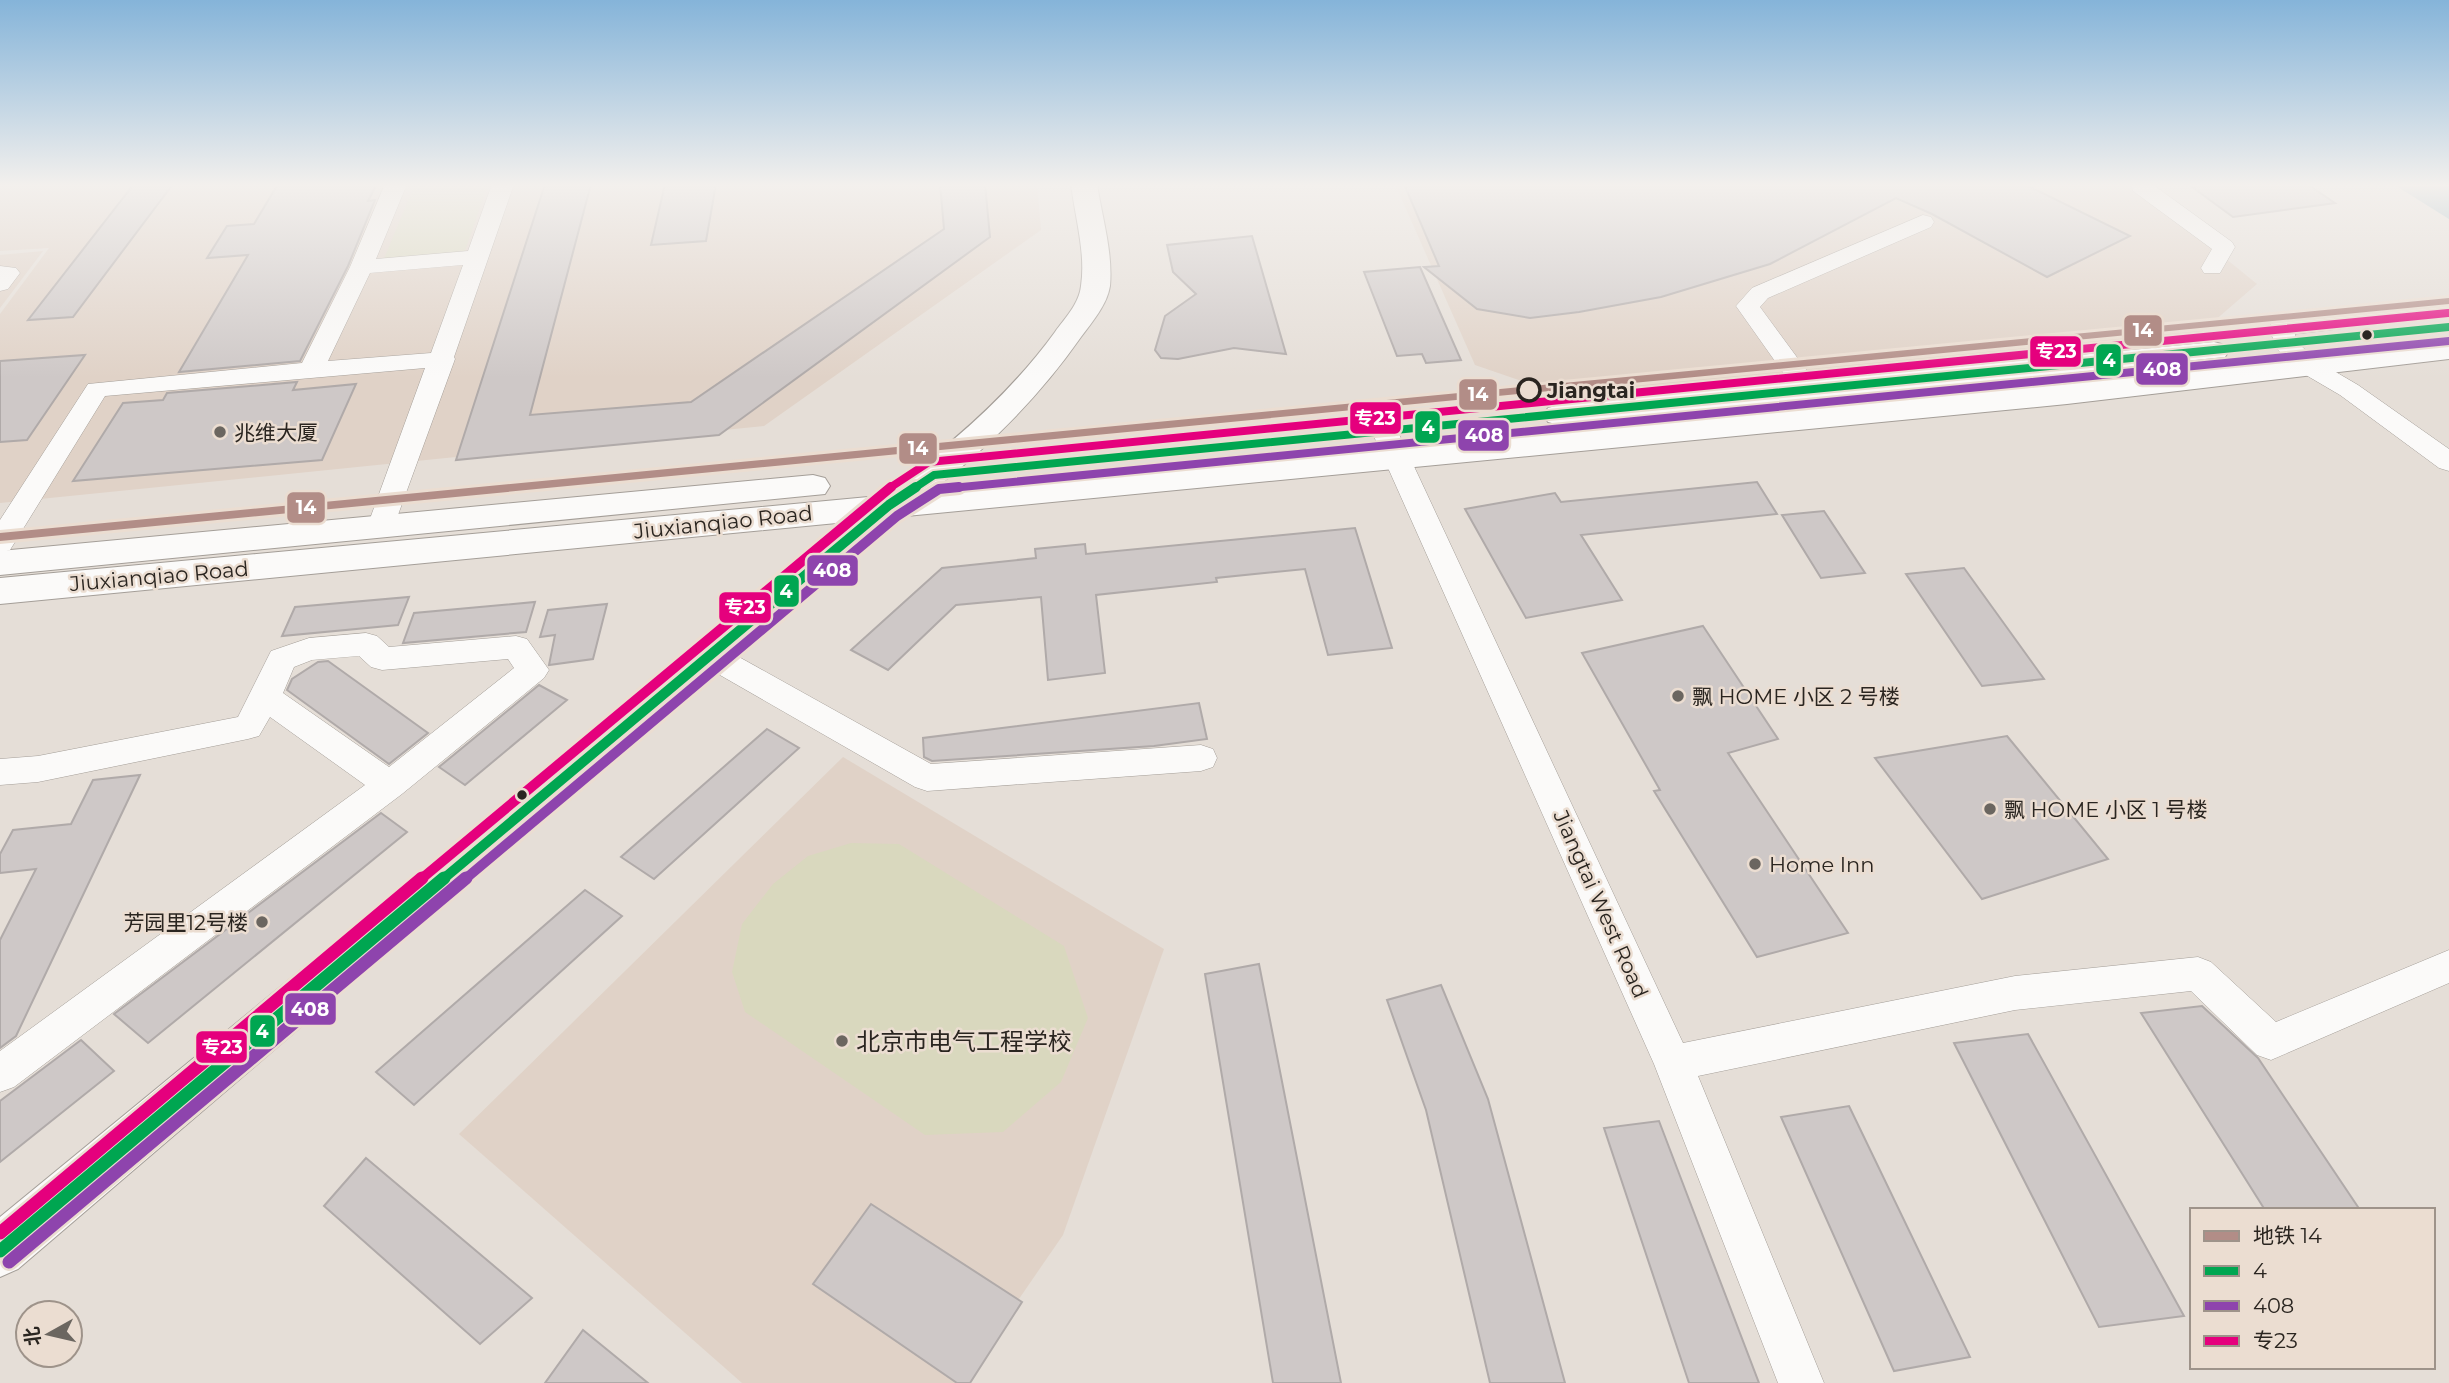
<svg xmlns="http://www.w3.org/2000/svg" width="2449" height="1383" font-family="Montserrat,'Noto Sans SC',sans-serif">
<rect width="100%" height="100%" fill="#e5ded7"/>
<!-- built -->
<g fill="#e0d2c7">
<path d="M0 184H1037L1041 230 764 426 0 503V314L49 248 0 251Z"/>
<path d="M1395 184H2134L2257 284 2191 341 1571 398 1475 365Z"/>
<path d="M43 251 0 308V255Z"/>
<path d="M843 757 1164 949 1063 1235 961 1383H742L459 1134Z"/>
</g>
<!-- green -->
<g fill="#d9d8be">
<path d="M415 184H488L464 254 383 261Z"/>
<path d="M851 843 899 844 1064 946 1088 1018 1061 1082 1003 1132 925 1135 745 1012 732 972 742 924 773 884 808 856Z"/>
</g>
<!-- water -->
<path fill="#92b4c2" d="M2393 184H2449V219Z"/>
<!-- building -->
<g fill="#cec8c7" stroke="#b0aaa9" stroke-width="2">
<path d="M134 184H173L73 317 28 320Z"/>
<path d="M278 184H377L368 201 375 200 348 266 300 361 179 372 248 255 207 258 227 226 254 224Z"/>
<path d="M545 184H591L530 415 691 402 944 229 940 184H985L990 237 719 435 456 460Z"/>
<path d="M665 184H716L706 241 651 245Z"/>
<path d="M1404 184H2024L2130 236 2047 277 1932 214 1896 198 1770 264 1661 297 1579 312 1530 318 1477 309 1424 267 1439 266Z"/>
<path d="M2188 184H2307L2335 203 2233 217Z"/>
<path d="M1252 236 1286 354 1234 348 1178 359 1161 358 1155 350 1165 316 1196 294 1173 272 1167 245Z"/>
<path d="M1420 267 1461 360 1426 363 1422 354 1397 356 1364 272Z"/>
<path d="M85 355 27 440 0 442V361Z"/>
<path d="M297 382 293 390 356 384 322 460 73 481 123 403 163 400 167 393Z"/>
<path d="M1757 482 1777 514 1581 535 1622 600 1526 618 1465 509 1555 493 1561 502Z"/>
<path d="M1824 511 1865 573 1821 578 1782 515Z"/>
<path d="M1355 528 1392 648 1328 655 1305 569 1216 578 1217 582 1096 595 1105 673 1048 680 1041 597 956 605 888 670 851 650 942 568 1036 558 1035 549 1085 544 1086 554Z"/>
<path d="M1964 568 2044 679 1982 686 1906 574Z"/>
<path d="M409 597 398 625 282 636 295 607Z"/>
<path d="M535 602 526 632 403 643 414 613Z"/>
<path d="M607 604 593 659 549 665 555 635 540 637 548 610Z"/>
<path d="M1703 626 1778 739 1728 753 1848 933 1757 957 1654 791 1660 790 1582 653Z"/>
<path d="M328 661 428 733 389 764 287 690 292 679 318 662Z"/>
<path d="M539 685 567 700 465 785 439 767Z"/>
<path d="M1199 703 1207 739 1154 746 932 761 924 757 923 738Z"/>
<path d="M767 729 799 748 654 879 621 857Z"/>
<path d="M2007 736 2108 859 1982 899 1875 758Z"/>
<path d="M140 775 16 1036 0 1048V940L36 869 0 873V854L13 830 71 824 93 780Z"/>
<path d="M381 813 407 832 148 1043 114 1014Z"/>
<path d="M585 890 622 916 414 1105 376 1072Z"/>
<path d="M1259 964 1341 1383H1273L1205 974Z"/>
<path d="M1441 985 1488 1099 1565 1383H1490L1426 1110 1387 1000Z"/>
<path d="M2202 1006 2258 1058 2360 1210H2265L2141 1013Z"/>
<path d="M2028 1034 2184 1316 2099 1327 1954 1043Z"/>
<path d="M81 1040 114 1071 0 1162V1101Z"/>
<path d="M1849 1106 1970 1357 1894 1371 1781 1117Z"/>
<path d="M1659 1121 1759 1383H1689L1604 1128Z"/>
<path d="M366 1158 532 1298 480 1344 324 1206Z"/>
<path d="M871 1204 1022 1302 970 1383H957L813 1284Z"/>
<path d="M583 1330 648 1383H545Z"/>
</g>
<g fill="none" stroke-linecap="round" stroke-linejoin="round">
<defs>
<g id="minor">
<path d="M385 184H407L376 259 468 251 492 184H514L454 357 455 359 391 534 381 537 371 534 367 527 425 368 105 396 10 550 0 553V520L88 384 302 363 350 267ZM463 265 431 353 328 361 370 273Z"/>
<path d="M2132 184H2152L2232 242 2235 247 2220 273H2204L2201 268 2212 249 2133 191Z"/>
<path d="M1923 215 1931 217 1934 222 1931 227 1768 298 1760 307 1821 390 1817 395 1808 398 1799 395 1736 306 1752 288Z"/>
<path d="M0 266 16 268 20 273 8 289 0 291Z"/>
<path d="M2449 302V316L2295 334 2297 342 2317 361 2358 385 2449 449V471L2439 468 2340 395 2299 371 2277 349 2269 328 2272 323 2281 321Z"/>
<path d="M1385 424 1394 426 1398 432 1683 1043 2015 976 2198 957 2211 962 2276 1022 2449 950V983L2271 1060 2257 1055 2191 991 2015 1010 1698 1076 1824 1383H1778L1654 1064 1372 432 1376 426Z"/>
<path d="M366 633 377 636 389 647 516 636 527 639 549 670 544 678 402 794 14 1087 0 1092V1051L365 785 270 717 259 736 248 739 38 782 0 785V759L38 756 238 717 271 651 309 638ZM359 656 371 667 382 670 508 659 514 668 389 767 283 693 294 667 312 660Z"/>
<path d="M710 644 721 647 931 764 1201 745 1213 749 1217 758 1213 767 1201 771 927 791 915 787 699 663 695 655 699 647Z"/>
</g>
<g id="major">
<path d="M1071 184H1097C1102 217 1113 252 1110 286 1107 305 1092 322 1081 337 1039 397 990 446 932 491L2067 384 2449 341V359L2067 404 896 517 18 1269 0 1277V1217L847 522 0 604V578L879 496C946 450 1007 398 1055 332 1065 318 1079 304 1081 286 1086 253 1075 217 1071 184Z"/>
<path d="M2214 342 2225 345 2229 351 2225 357 1559 425 1548 422 1543 415 1548 408 1559 405Z"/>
<path d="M813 475 825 478 830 486 825 494 0 575V551Z"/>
</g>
</defs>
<!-- minor casing -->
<use href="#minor" stroke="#a49e98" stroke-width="1"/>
<!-- major casing -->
<use href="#major" stroke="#a49e98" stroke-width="2"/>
<!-- minor -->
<use href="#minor" fill="#fbfaf9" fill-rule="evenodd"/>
<!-- major -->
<use href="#major" fill="#fbfaf9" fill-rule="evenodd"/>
<defs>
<path id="bus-1-far2" d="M913 489 934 475 2449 327"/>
<path id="bus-1-far1" d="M442 880 889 505 916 487"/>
<path id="bus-1" d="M0 1251 444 878"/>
<path id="bus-2-far2" d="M941 489 2449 341"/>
<path id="bus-2-far1" d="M464 880 897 516 939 489 959 487"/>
<path id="bus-2" d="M9 1262 466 878"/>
<path id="bus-3-far2" d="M888 489 929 462 2448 313"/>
<path id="bus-3-far1" d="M420 880 891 487"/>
<path id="bus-3" d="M0 1233 422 878"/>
</defs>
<!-- bus-1-far2 casing -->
<use href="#bus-1-far2" stroke="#ebddd1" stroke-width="12"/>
<!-- bus-1-far1 casing -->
<use href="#bus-1-far1" stroke="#ebddd1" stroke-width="16"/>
<!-- bus-1 casing -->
<use href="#bus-1" stroke="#ebddd1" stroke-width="18"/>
<!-- bus-2-far2 casing -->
<use href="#bus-2-far2" stroke="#ebddd1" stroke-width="12"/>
<!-- bus-2-far1 casing -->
<use href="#bus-2-far1" stroke="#ebddd1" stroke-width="16"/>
<!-- bus-2 casing -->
<use href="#bus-2" stroke="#ebddd1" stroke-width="18"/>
<!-- bus-3-far2 casing -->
<use href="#bus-3-far2" stroke="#ebddd1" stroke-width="12"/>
<!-- bus-3-far1 casing -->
<use href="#bus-3-far1" stroke="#ebddd1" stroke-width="16"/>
<!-- bus-3 casing -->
<use href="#bus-3" stroke="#ebddd1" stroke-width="18"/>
<!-- bus-1-far2 -->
<use href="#bus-1-far2" stroke="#00a651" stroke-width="8"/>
<!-- bus-1-far1 -->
<use href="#bus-1-far1" stroke="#00a651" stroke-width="10"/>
<!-- bus-1 -->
<use href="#bus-1" stroke="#00a651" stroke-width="13"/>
<!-- bus-2-far2 -->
<use href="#bus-2-far2" stroke="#8e44ad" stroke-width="8"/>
<!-- bus-2-far1 -->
<use href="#bus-2-far1" stroke="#8e44ad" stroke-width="10"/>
<!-- bus-2 -->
<use href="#bus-2" stroke="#8e44ad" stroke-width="13"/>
<!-- bus-3-far2 -->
<use href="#bus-3-far2" stroke="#e5007d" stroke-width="8"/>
<!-- bus-3-far1 -->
<use href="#bus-3-far1" stroke="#e5007d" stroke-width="10"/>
<!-- bus-3 -->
<use href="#bus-3" stroke="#e5007d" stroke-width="13"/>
<defs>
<path id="metro-1" d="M2449 298V304L0 541V533Z"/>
</defs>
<!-- metro-1 casing -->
<use href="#metro-1" stroke="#ebddd1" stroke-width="6"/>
<!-- metro-1 -->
<use href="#metro-1" fill="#b28d87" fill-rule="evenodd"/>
</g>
<!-- sky -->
<linearGradient id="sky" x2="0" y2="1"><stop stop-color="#85b4d9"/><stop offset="0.49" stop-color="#f3f0ed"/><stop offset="1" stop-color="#f3f0ed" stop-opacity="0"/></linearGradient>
<rect width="2449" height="378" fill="url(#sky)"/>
<!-- markers -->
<g fill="#2a2520" stroke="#ebddd1" stroke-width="2.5">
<circle cx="2367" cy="335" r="6"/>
<circle cx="522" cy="795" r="6"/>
</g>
<circle fill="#ebddd1" stroke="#2a2520" stroke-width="3.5" cx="1529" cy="390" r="11"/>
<g fill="#6b6660" stroke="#ebddd1" stroke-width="2.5">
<circle cx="220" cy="432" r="7"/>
<circle cx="1678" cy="696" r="7"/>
<circle cx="1990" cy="809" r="7"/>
<circle cx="1755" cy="864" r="7"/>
<circle cx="262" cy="922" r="7"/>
<circle cx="842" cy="1041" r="7"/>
</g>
<g text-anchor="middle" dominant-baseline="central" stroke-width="5" stroke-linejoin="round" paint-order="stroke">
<!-- stop labels -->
<g font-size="21" font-weight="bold" fill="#2a2520" stroke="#ebddd1" text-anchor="start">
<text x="1547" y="390">Jiangtai</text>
</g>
<!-- poi labels -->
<g font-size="21" fill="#2a2520" stroke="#ebddd1" text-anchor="start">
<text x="234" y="432">兆维大厦</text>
<text x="1692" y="696">飘 HOME 小区 2 号楼</text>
<text x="2004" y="809">飘 HOME 小区 1 号楼</text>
<text x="1769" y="864">Home Inn</text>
<text x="248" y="922" text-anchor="end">芳园里12号楼</text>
</g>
<!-- street labels -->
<g font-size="21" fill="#2a2520" stroke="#ebddd1">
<text transform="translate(723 522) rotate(-6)">Jiuxianqiao Road</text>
<text transform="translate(159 576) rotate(-5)">Jiuxianqiao Road</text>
<text transform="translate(1601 904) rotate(66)">Jiangtai West Road</text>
</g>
<!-- near-poi labels -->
<g font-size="24" fill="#2a2520" stroke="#ebddd1" text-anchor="start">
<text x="856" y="1041">北京市电气工程学校</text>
</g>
</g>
<g stroke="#ebddd1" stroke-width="2.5">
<rect x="2123" y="314" width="40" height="33" rx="7" fill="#b28d87"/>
<rect x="2029" y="335" width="53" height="33" rx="7" fill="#e5007d"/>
<rect x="2095" y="343" width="27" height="34" rx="7" fill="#00a651"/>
<rect x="2135" y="352" width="54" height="34" rx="7" fill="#8e44ad"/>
<rect x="1458" y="378" width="40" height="33" rx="7" fill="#b28d87"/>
<rect x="1349" y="401" width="53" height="34" rx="7" fill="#e5007d"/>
<rect x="1414" y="410" width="27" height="34" rx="7" fill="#00a651"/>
<rect x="1457" y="419" width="53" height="33" rx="7" fill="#8e44ad"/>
<rect x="898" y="432" width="40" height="33" rx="7" fill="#b28d87"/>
<rect x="286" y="491" width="40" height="33" rx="7" fill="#b28d87"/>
<rect x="806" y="554" width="53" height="33" rx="7" fill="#8e44ad"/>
<rect x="773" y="574" width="27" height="34" rx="7" fill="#00a651"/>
<rect x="718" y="591" width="54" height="33" rx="7" fill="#e5007d"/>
<rect x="284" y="992" width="53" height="34" rx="7" fill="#8e44ad"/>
<rect x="249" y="1014" width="27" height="34" rx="7" fill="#00a651"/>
<rect x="195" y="1030" width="53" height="34" rx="7" fill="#e5007d"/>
</g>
<g font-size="19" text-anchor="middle" font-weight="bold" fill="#fff">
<text x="2143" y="337">14</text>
<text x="2056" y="358">专23</text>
<text x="2109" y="367">4</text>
<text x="2162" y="376">408</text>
<text x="1478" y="401">14</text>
<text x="1375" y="425">专23</text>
<text x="1428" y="434">4</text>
<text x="1484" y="442">408</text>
<text x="918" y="455">14</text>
<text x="306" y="514">14</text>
<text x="832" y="577">408</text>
<text x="786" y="598">4</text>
<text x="745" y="614">专23</text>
<text x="310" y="1016">408</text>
<text x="262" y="1038">4</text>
<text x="222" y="1054">专23</text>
</g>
<!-- legend -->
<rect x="2190" y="1208" width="245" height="161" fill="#ebddd1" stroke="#9e938a" stroke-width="2"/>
<rect x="2204" y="1231" width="35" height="10" fill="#b28d87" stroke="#9e938a" stroke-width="2"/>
<text x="2253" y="1243" font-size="21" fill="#2a2520">地铁 14</text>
<rect x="2204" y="1266" width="35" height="10" fill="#00a651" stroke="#9e938a" stroke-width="2"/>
<text x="2253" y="1278" font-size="21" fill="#2a2520">4</text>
<rect x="2204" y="1301" width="35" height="10" fill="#8e44ad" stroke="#9e938a" stroke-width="2"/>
<text x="2253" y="1313" font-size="21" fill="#2a2520">408</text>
<rect x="2204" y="1336" width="35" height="10" fill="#e5007d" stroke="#9e938a" stroke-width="2"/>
<text x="2253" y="1348" font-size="21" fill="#2a2520">专23</text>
<!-- north arrow -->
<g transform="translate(49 1334) rotate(262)"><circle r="33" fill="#ebddd1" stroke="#9e938a" stroke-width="2"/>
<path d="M0-5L12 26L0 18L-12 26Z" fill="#6b6660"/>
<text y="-10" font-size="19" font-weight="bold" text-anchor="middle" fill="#2a2520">北</text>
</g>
</svg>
